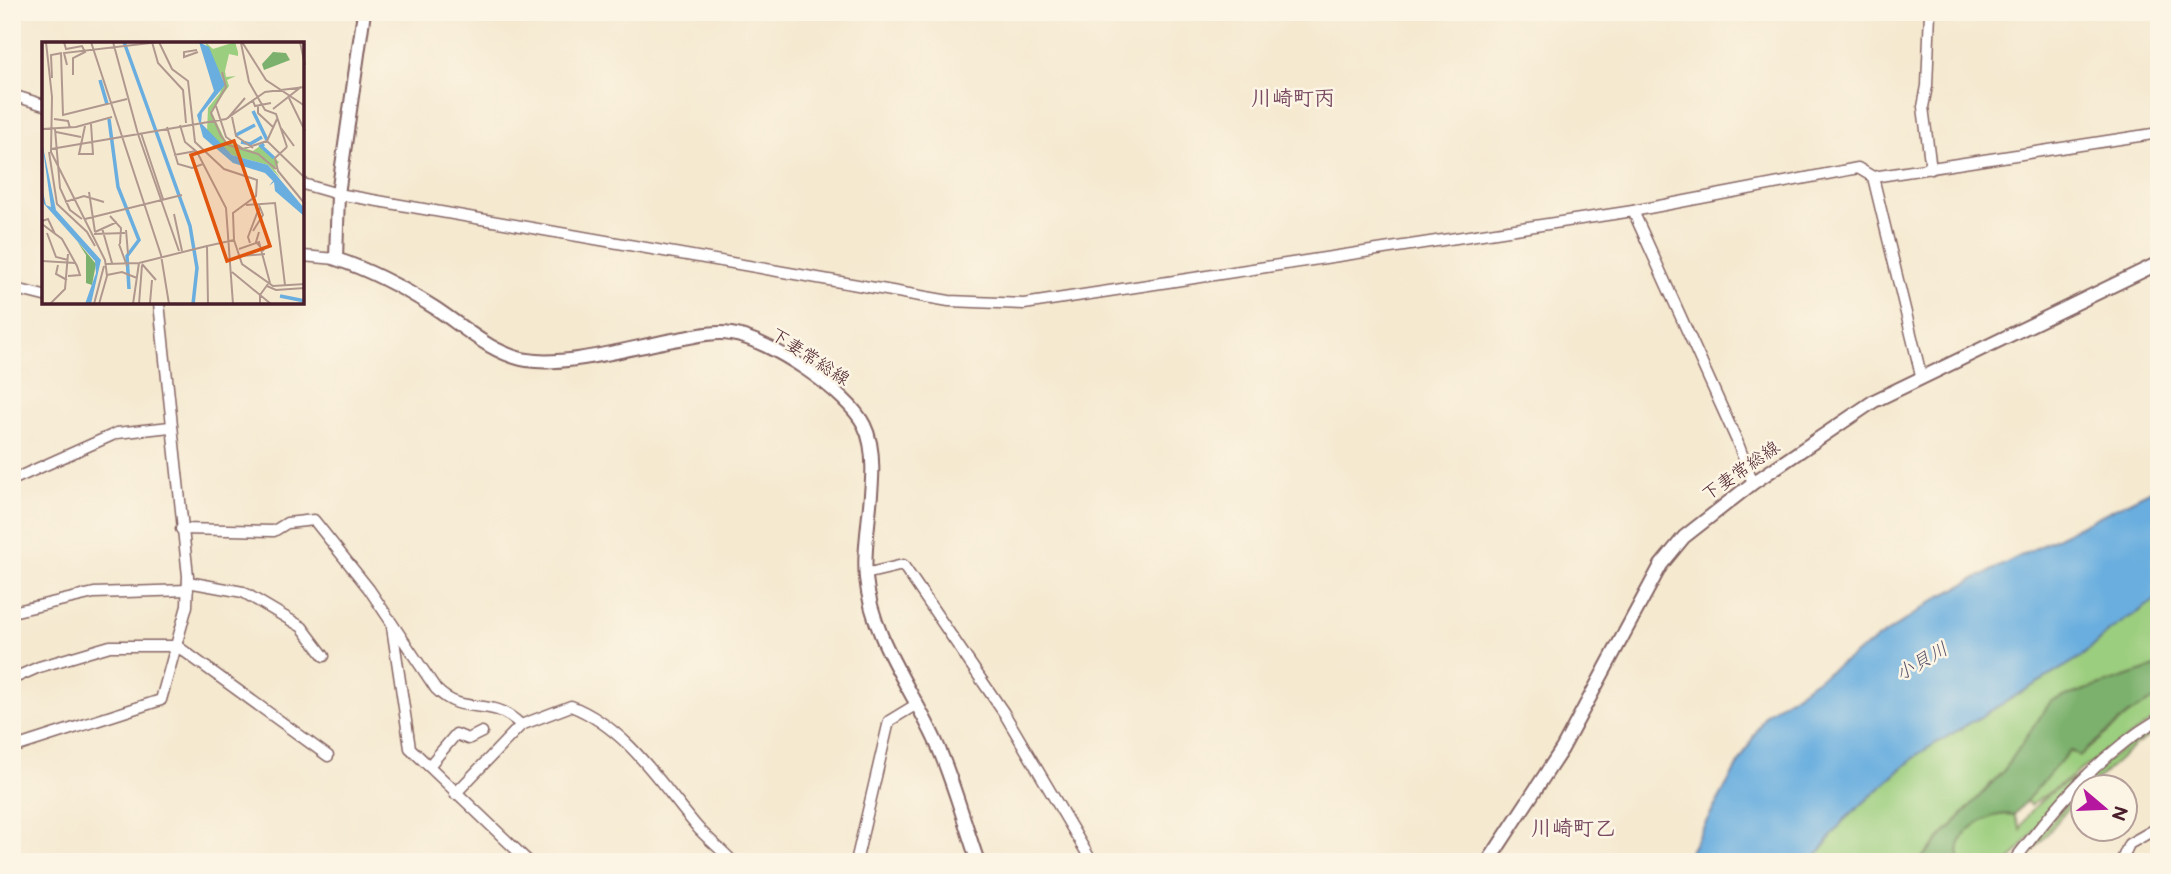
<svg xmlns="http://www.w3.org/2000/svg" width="2171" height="874" font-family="'Balsamiq Sans','Klee One',sans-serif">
<rect width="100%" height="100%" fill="#fcf5e5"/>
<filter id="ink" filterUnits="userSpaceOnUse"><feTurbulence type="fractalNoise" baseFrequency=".0143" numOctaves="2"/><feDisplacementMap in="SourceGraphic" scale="14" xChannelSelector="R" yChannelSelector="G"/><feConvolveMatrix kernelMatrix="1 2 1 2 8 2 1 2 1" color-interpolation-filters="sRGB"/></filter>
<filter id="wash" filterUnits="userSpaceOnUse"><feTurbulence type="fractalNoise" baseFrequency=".00686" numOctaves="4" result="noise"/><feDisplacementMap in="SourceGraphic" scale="28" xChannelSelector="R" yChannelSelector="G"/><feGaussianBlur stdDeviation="1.57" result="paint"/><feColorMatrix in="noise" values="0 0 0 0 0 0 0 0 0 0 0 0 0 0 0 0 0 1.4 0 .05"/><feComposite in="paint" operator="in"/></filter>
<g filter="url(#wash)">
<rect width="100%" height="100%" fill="#f5e9d0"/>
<!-- green -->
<g fill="#9bce7e" stroke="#727654" stroke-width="2">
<path d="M2159 598V666L2051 701 2005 769 1918 862H1812L1843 821 1918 754 2081 657 2110 630Z"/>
<path d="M2159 697V716L2031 805 2025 801 2071 749 2080 756 2129 714Z"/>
<path d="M2159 723V730L2134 746 2090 786H2086L2092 772Z"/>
<path d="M2080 776 2009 862H1961C1947 836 1990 809 2014 815L2021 830C2026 808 2060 784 2080 776Z"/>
<path d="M2084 783 2070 806 2024 862H2017Z"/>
</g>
<!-- forest -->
<path fill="#7cb16d" stroke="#63684c" stroke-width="2" d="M2159 666V697L2129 714 2079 756 2070 750 2014 815C1990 809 1947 836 1961 862H1918L2005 769 2051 701Z"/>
<!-- water -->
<path fill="#69aedf" stroke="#5a6685" stroke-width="2" d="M2159 486V598L2110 630 2081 657 1918 754 1843 821 1812 862H1684L1766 714 1941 596Z"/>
</g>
<g filter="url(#ink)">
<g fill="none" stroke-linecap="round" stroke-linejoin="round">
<defs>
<g id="minor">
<path d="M1930 12 1927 86 1923 107 1931 169"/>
<path d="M12 95 44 105"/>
<path d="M1873 177 2159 133"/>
<path d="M303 184 338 194 949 301 1024 304 1633 211 1858 168 1873 177 1921 375"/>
<path d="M1633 211 1737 441 1753 483"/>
<path d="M303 256 336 259"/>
<path d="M12 288 44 296"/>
<path d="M12 480 117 433 170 427"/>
<path d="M181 529 274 531 287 523 314 520 369 589 436 689C466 719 488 693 521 725L571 706C627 728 660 783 698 828 709 840 722 850 733 862"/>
<path d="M865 574 903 565 1004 713 1092 862"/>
<path d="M188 582 243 592 302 627 324 656"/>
<path d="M12 612 94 593 188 590"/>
<path d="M392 627 410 748 529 862"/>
<path d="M12 679 39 667 110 646H177L328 756"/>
<path d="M12 748 161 700 187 606 188 576 159 303"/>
<path d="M429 766 456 734 468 739 482 732"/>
<path d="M455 794 521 725"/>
<path d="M856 862 889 721 917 704"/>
<path d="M2013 862C2055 807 2098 755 2159 719"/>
<path d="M2121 862 2129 844 2159 827"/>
</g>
<g id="major">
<path d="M364 12 338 194 336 259C370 270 405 289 435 308 464 327 492 354 527 360 568 367 636 346 679 339 695 336 715 331 731 334 769 339 848 392 864 425 884 464 861 533 866 578 872 639 911 687 936 742 953 780 964 822 978 862"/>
<path d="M1488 862 1562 749 1661 565 1684 537 1753 483 1874 401 2159 263"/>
</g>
</defs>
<!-- minor casing -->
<use href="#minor" stroke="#866665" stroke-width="13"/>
<!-- major casing -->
<use href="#major" stroke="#866665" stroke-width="16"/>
<!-- minor -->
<use href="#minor" stroke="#fff" stroke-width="10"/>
<!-- major -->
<use href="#major" stroke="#fff" stroke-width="12"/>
</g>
</g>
<g text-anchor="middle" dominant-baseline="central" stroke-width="5" stroke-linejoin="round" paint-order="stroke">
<!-- street labels -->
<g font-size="18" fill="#4a1f2b" stroke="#fcf5e5">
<text transform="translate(810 357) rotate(33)">下妻常総線</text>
<text transform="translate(1741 471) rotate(-35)">下妻常総線</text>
</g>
<!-- water labels -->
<g font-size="19" font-style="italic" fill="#55516a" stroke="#fcf5e5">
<text transform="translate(1922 662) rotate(-30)">小貝川</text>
</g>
<!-- quarter labels -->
<g font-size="21" font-weight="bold" fill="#784961" stroke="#fcf5e5">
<text x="1293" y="98">川崎町丙</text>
<text x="1573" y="828">川崎町乙</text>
</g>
</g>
<!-- overview -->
<g transform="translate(42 42)">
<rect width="262" height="262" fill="#f5e9d0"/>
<path d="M163 0 171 7 193 0 196 10V14L187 12 183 29 184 35 194 34 185 38 187 44 169 69 184 100 211 109 218 104 237 120 232 127 239 137 226 123 190 113 165 90 166 66 178 51 181 38Z" fill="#9bce7e"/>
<path d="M231 10 244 11 248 18 222 28 220 22ZM35 199 54 222 50 243 44 241V213Z" fill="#7cb16d"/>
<path d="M157 0 167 5 183 43 160 71 159 81 190 113 226 123 262 166V174L233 149 232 140 227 144 231 139 223 131 191 121 161 95 155 73 172 49ZM0 100 14 168 59 218 49 262H43L54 231 53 219 2 162 0 146 4 163 9 165Z" fill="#69aedf"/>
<path fill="none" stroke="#69aedf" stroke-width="3.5" d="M82 0 148 184 155 226 151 262M58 38 65 62M211 69 225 98M67 77 76 145 97 198 85 214 87 247M194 93 213 83M199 100 208 102 220 95M222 102 219 104 232 116M238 254 263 259"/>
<path fill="none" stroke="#b1988e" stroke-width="2" d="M4 0 10 55 9 110 63 218 65 234 57 262M22 0 24 7 40 4 43 10 31 16V33M49 0 119 213 127 262M71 0 96 92 137 209M110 0 116 21 141 48 144 81M117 0 130 27 146 39 153 100 182 127 215 138 214 154 191 171 192 198 165 204 166 262M200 0 224 38 263 64M258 0 263 23M199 1 207 40 223 68 234 72 245 105M155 8 142 10V15L156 10M19 11 21 73 85 57M25 23 22 11 117 0M180 30 184 45 169 71 179 94 186 103 216 112 234 127M10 36 9 13 20 11M247 56 263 89M211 59 213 64 229 61M174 64 184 95 201 107 225 99 235 77M216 64V71L232 86M231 67 259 45M190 75 194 94 211 106M186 76 203 56M12 77 26 79 28 86M138 83 143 100 155 110 184 166 191 262M43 84 37 112H51L49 82M125 85 136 122 150 126 161 122M239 86 252 104M0 87 34 85 70 75M13 87 18 146 28 168 40 177M14 90 39 95M99 91 121 157M225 99 263 136M245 105 233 116 236 129 263 162M9 107 184 77 223 50 263 45M7 110 15 162 45 190 53 204M132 113 154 109M47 150 53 190M23 160 42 154 62 160M204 163 233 161 243 243M132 172 140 209M68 174 79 186 78 202M43 177 140 153M0 179 6 177 13 192M0 182 20 197 35 224 38 233 26 234M60 186 70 221M84 188 86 212M211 189 221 173 217 163M53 190 75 180M217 190 214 200 222 209M5 191 14 215 26 218M52 192 83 191M192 198 200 222 231 244 263 242M208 201 206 195 217 166M77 202 85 224M197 207 217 200 228 241M199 214 223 212M0 219 33 221M64 222 97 221 165 204M100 222 114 238M16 223 14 232 25 238M190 230 229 262M65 233 80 230 95 236M225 244 234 248 263 246M108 261 110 238M8 262 23 247 26 212M52 262 62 224M91 262 97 221M97 262H143M97 262 100 223M218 262V253L226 242"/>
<path fill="#e0560e" fill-opacity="0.15" stroke="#e0560e" stroke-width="3.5" d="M192 99 228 204 185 219 149 113Z"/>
<rect width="262" height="262" fill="none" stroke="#4a1f2b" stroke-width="3.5"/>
</g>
<!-- margin -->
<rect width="2171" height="874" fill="none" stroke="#fcf5e5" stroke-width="42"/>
<!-- north arrow -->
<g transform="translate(2104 808) rotate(109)"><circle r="33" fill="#fcf5e5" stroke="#b59f9b" stroke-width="2"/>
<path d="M0-5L12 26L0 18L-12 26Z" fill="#b5179e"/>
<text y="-10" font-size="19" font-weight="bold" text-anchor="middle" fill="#4a1f2b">N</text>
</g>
</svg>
